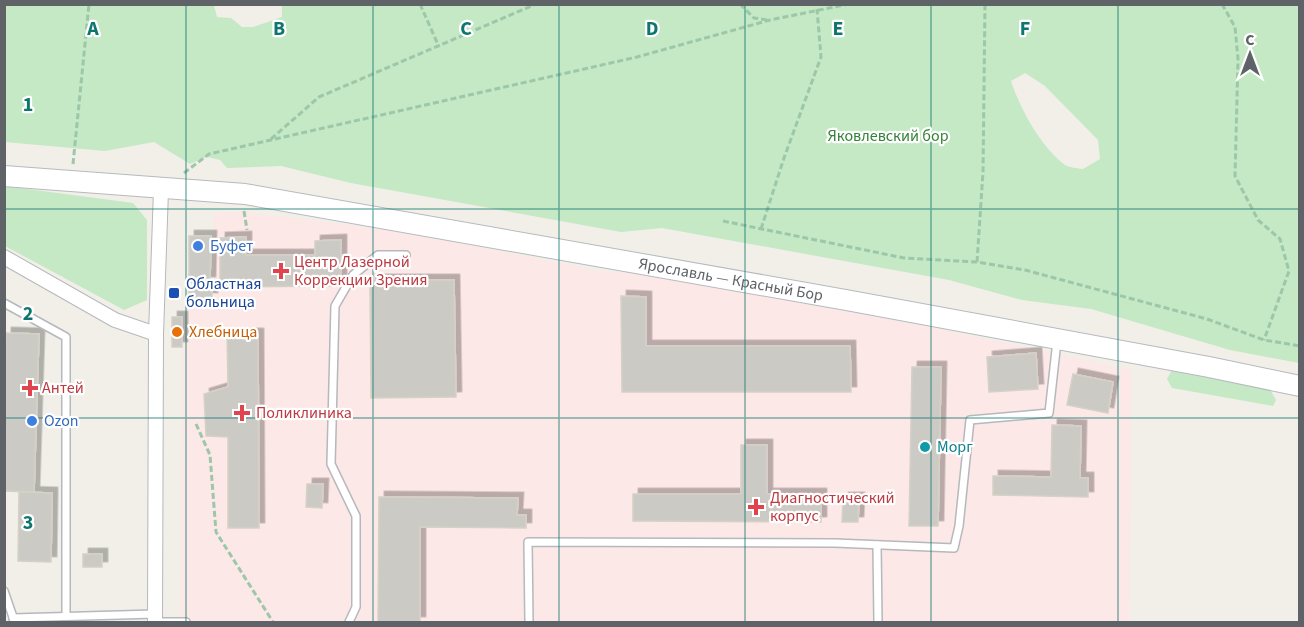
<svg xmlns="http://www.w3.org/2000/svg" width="1304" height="627" font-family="'Source Sans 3',sans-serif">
<defs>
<filter id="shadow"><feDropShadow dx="5.5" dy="-5.5" stdDeviation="0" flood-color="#0004"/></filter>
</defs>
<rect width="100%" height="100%" fill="#f1efe8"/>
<!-- medical -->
<path fill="#fce8e6" d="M244 212 407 232 594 270 652 275 935 328 1132 370 1129 622H180L183 326 188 299H214V213Z"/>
<!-- green -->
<g fill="#c5e8c5" fill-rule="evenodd">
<path d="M282 4 1299 5V363L1230 350 1091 309 1022 300 949 280 662 228 621 232 351 183 281 166 227 168 220 160 207 157 190 164 154 142 105 151 5 142V5H214L217 17 231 18 242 27H253L282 17ZM1025 73 1045 86 1098 140 1100 159 1083 169C1077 168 1070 168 1065 165 1041 147 1020 109 1011 81Z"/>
<path d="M5 186 133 203 147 220V300L124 310 5 246Z"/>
<path d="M1173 368 1269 388 1276 400 1273 406 1172 388 1167 379Z"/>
</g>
<!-- building -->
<g fill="#cccac5" stroke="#d6d1c6" stroke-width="1.5" filter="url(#shadow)">
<path d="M189 236H211L210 282H189Z"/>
<path d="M246 237V255H315V241L341 240V286L220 287V238Z"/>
<path d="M370 280H454L456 397 371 398Z"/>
<path d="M189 289H212V298L189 297Z"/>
<path d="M621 296 646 297V346H850L851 392H622Z"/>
<rect x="172" y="317" width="10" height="30"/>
<path d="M6 333 39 334 34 492 4 491Z"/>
<path d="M227 334H258L259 528H228V437L206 436 204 394 228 387Z"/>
<path d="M1036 353 1038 389 989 392 987 357Z"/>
<path d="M912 367H941L938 526H909Z"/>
<path d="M1073 374 1113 382 1108 413 1067 405Z"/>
<path d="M1052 425 1081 426 1080 478H1088V497L993 495V476L1051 477Z"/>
<path d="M741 445H767V494H821V522L633 521V494H741Z"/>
<path d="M307 484H323L322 508 306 507Z"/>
<path d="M19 492 52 493 51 562 18 561Z"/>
<path d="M379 497 518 498 517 515H526V528L420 527V622H378Z"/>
<path d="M843 498H859L858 522H842Z"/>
<rect x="83" y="554" width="19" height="13"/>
</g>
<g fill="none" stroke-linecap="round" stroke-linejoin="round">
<defs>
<g id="lane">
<path d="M4 303 66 337V616"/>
<path d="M877 545 878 622"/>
<path d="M4 591 14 620"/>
<path d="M13 618 155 614"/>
<path d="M155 622H186"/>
<path d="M349 622 356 607V516L331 464 335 306 353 275 378 255H406"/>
<path d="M529 622 528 542 835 543 954 548 959 526 970 420 1049 413 1057 341"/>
</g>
<g id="street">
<path d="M4 257 115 320 156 334"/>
<path d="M155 622 156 334 161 190"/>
</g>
<g id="secondary">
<path id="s1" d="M4 176 245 194 846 300 1209 367 1300 386"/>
</g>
</defs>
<!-- lane casing -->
<use href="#lane" stroke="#b5b8bc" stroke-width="10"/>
<!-- street casing -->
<use href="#street" stroke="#b5b8bc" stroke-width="16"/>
<!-- secondary casing -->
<use href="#secondary" stroke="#b6babf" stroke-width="22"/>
<!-- path -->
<g stroke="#9cc7a9" stroke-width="3" stroke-dasharray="6 3" stroke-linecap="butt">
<path d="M420 4 439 47"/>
<path d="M740 4 754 18 768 20"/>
<path d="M1222 4 1235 27 1238 59 1235 176 1258 220 1280 239 1289 271 1264 340"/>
<path d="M271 139 319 97 536 4"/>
<path d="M73 164 89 4"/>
<path d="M184 173 209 154 637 57 770 20 849 4"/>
<path d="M244 211 247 230"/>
<path d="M723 221 904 258 977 262 1025 270 1207 319 1264 340 1300 346"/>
<path d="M761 229 784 158 821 57 817 9"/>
<path d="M977 262 983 172 985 4"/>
<path d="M196 424 210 455 216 532 273 622"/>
</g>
<!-- lane -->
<use href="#lane" stroke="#fff" stroke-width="7"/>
<!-- street -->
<use href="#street" stroke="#fff" stroke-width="14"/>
<!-- secondary -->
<use href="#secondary" stroke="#fff" stroke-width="20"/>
</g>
<!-- grid -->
<path fill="none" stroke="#0f766e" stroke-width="1.5" stroke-opacity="0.55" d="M186 4V622M373 4V622M559 4V622M745 4V622M931 4V622M1118 4V622M4 209H1300M4 418H1300"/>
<!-- markers -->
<g fill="#3f7fe0" stroke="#fff" stroke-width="2">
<circle cx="198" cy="246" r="6"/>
<circle cx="32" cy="421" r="6"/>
</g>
<g fill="#e0444e" stroke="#fff" stroke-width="2">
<path d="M278 262h6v6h6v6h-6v6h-6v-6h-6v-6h6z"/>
<path d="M27 379h6v6h6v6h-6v6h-6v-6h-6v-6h6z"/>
<path d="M239 404h6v6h6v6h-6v6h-6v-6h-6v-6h6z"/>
<path d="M753 498h6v6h6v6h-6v6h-6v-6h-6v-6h6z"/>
</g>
<rect fill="#1a4fb4" stroke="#fff" stroke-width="2" x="168" y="287" width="12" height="12" rx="3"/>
<circle fill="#e8710a" stroke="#fff" stroke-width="2" cx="177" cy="332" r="6"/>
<circle fill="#0f9aa8" stroke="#fff" stroke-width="2" cx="925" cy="447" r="6"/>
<g text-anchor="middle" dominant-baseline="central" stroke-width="4.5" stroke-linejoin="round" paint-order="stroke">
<!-- park labels -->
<g font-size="16" fill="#348238" stroke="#fff">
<text x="888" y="136">Яковлевский бор</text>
</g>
<!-- shop labels -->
<g font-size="16" fill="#366cbe" stroke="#fff" text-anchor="start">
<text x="210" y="246">Буфет</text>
<text x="44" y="421">Ozon</text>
</g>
<!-- health labels -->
<g font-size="16" fill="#be3a42" stroke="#fff" text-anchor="start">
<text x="294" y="262">Центр Лазерной<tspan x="294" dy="18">Коррекции Зрения</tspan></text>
<text x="42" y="388">Антей</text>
<text x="256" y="413">Поликлиника</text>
<text x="770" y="498">Диагностический<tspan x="770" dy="18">корпус</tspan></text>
</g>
<!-- street labels -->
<g font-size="16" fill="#5f6368" stroke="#fff">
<text stroke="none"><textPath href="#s1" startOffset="735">Ярославль — Красный Бор</textPath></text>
</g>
<!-- transit labels -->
<g font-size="16" fill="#164399" stroke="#fff" text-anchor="start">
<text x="186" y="284">Областная<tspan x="186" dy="18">больница</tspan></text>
</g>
<!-- food labels -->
<g font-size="16" fill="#c56008" stroke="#fff" text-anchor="start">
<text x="189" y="332">Хлебница</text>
</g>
<!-- culture labels -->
<g font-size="16" fill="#0d838f" stroke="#fff" text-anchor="start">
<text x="937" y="447">Морг</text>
</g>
</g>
<g font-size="20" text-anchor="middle" font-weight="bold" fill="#0f766e" stroke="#fff" stroke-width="4.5" stroke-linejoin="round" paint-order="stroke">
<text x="93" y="35">A</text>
<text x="279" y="35">B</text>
<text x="466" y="35">C</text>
<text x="652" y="35">D</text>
<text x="838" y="35">E</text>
<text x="1025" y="35">F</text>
<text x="28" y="111">1</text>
<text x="28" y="320">2</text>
<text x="28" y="529">3</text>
</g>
<!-- border -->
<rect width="1304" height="627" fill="none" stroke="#5f6368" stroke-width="12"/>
<!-- north arrow -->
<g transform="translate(1250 54)" stroke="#ffffff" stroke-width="4.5" paint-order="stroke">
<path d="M0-4.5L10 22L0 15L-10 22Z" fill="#5f6368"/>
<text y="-9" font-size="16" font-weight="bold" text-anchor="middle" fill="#5f6368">С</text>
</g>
</svg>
